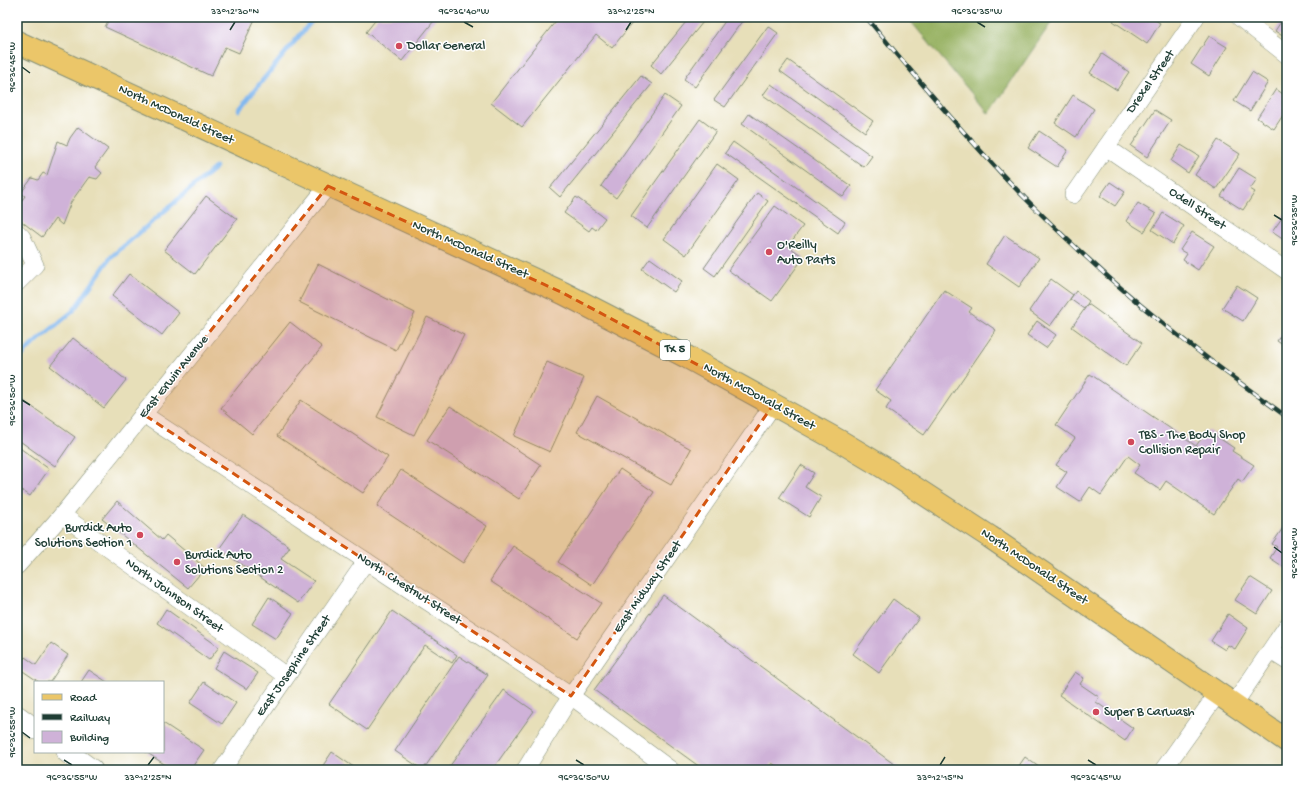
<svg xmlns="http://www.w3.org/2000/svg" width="1304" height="787" font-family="'Gochi Hand',sans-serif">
<rect width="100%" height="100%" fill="#fff"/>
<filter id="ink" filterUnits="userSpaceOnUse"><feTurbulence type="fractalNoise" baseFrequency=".025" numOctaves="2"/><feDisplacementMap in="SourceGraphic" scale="8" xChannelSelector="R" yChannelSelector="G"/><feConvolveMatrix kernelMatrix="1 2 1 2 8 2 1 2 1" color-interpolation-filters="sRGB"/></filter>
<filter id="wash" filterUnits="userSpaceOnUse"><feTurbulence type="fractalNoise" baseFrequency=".012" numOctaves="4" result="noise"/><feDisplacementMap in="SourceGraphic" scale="16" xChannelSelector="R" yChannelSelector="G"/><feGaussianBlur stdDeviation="0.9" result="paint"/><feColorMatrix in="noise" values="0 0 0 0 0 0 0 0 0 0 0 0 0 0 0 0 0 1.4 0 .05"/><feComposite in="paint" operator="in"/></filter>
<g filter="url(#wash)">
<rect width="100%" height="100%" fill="#e7dfb9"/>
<!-- forest -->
<path fill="#98b263" stroke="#5c784c" d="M907 17H1055L989 114Z"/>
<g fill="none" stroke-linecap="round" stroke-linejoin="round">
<!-- stream -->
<g stroke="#80b7ef" stroke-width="4.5">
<path d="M239 110 262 81 315 17"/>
<path d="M17 361 31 346 73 311 111 257 216 167"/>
</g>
</g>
<g id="blocks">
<!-- building -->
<g fill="#cfb2d8">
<path d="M110 17H256L239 53 225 47 211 76 105 27Z"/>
<path d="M378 17H437L402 61 366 32Z"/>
<path d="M559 17H637L612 48 596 35 522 127 491 103Z"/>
<path d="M690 17H707L661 74 651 65Z"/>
<path d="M728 17H745L695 87 684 79Z"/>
<path d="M1116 17H1150L1160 23 1147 44 1113 21Z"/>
<path d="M1284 17H1287V39L1275 31Z"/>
<path d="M768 26 778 33 725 107 714 100Z"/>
<path d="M1209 36 1227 47 1209 76 1191 64Z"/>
<path d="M1102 54 1129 72 1117 90 1090 73Z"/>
<path d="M788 60 873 121 865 132 780 71Z"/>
<path d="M1252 72 1268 82 1250 111 1234 101Z"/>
<path d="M641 76 652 84 560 197 550 188Z"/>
<path d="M771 84 872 156 864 167 763 95Z"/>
<path d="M1276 89 1287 97V109L1274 129 1257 118Z"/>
<path d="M665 95 681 106 616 198 601 186Z"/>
<path d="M1073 95 1094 109 1076 137 1055 123Z"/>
<path d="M1155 110 1171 120 1147 157 1131 146Z"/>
<path d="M749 114 851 186 843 197 742 124Z"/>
<path d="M700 119 716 131 647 228 631 216Z"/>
<path d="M78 127 108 149 95 167 102 173 97 179 89 177 71 202 62 225 55 219 42 237 17 218V207L25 196 21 193 32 178 38 180 43 173 47 175 58 141 67 145 70 138Z"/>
<path d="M1039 131 1068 150 1057 167 1028 148Z"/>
<path d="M1218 140 1240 154 1216 189 1195 175Z"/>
<path d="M733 142 845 222 838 233 725 153Z"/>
<path d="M1181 145 1199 156 1188 173 1171 161Z"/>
<path d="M717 164 739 180 686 255 664 239Z"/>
<path d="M1239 168 1257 179 1250 189 1255 192 1243 210 1221 196Z"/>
<path d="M1110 182 1125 192 1115 206 1100 196Z"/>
<path d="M757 193 768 201 715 276 704 268Z"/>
<path d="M206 196 237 219 195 274 164 250Z"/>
<path d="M576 197 605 218 596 230 592 227 589 231 564 213Z"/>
<path d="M1138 203 1156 214 1144 232 1126 221Z"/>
<path d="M775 206 803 226 788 246 804 257 772 301 728 270Z"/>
<path d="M1287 211V242L1272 232Z"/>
<path d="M1163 213 1184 226 1173 244 1152 230Z"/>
<path d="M1192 232 1214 246 1198 270 1183 260 1187 254 1180 250Z"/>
<path d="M1005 235 1039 258 1019 287 986 264Z"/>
<path d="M650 258 682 281 674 292 642 269Z"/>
<path d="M318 264 415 313 396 350 299 302Z"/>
<path d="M129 274 179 313 162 335 112 296Z"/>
<path d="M1051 279 1073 295 1050 326 1029 311Z"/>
<path d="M1237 285 1257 298 1243 321 1222 308Z"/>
<path d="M944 290 972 308 969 312 996 330 924 435 886 409 891 401 875 390Z"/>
<path d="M1076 291 1089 301 1084 309 1070 299Z"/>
<path d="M1088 304 1142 343 1126 366 1072 327Z"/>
<path d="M427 317 464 335 414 435 377 417Z"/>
<path d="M1037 321 1056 335 1046 348 1027 335Z"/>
<path d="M290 322 322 347 252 434 221 408Z"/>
<path d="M1287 326V348L1277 341Z"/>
<path d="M73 338 126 380 104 408 50 366Z"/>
<path d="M547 362 584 378 550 452 514 436Z"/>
<path d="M1090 374 1196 446 1207 430 1234 448 1232 451 1254 465 1242 482 1238 479 1214 514 1166 481 1160 490 1134 473 1140 465 1128 456 1101 495 1090 487 1080 502 1057 487 1067 472 1056 465 1075 438 1056 425Z"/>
<path d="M597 396 691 449 671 485 577 432Z"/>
<path d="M21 399 75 437 55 466 17 439V405Z"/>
<path d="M301 400 388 457 363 493 277 436Z"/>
<path d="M450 406 541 465 519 499 427 440Z"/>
<path d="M17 446 49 469 30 496 17 487Z"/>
<path d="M801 465 814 473 805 487 821 497 809 517 779 498Z"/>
<path d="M620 469 654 492 592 585 558 562Z"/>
<path d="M401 470 487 526 463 563 377 506Z"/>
<path d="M117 501 162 540 166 535 205 568 188 588 102 519Z"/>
<path d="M243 515 290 547 281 559 314 581 298 603 219 549Z"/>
<path d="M1287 522V569L1270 558 1277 547 1272 544Z"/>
<path d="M513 546 601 603 577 638 490 581Z"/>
<path d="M1250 577 1272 591 1257 614 1235 600Z"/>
<path d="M663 595 902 770H782L772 763 767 770H704L594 690Z"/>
<path d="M269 597 293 613 276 639 252 624Z"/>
<path d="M893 599 919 618 879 673 853 654Z"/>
<path d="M166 609 219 647 209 660 157 623Z"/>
<path d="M392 611 457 655 452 663 425 645 367 730 329 704Z"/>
<path d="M1228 614 1248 628 1235 649 1228 645 1225 650 1211 641Z"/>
<path d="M51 643 68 655 50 682H39L17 667 25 657 36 665Z"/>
<path d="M224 651 258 673 247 689 214 668Z"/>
<path d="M459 656 488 675 423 770 395 751Z"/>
<path d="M89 670 107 682H81Z"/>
<path d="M1075 672 1084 678 1080 684 1099 697 1096 702 1133 728 1125 741 1059 695Z"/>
<path d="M204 682 236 703 222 724 190 703Z"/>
<path d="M504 690 534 711 492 770H447Z"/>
<path d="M163 723 204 750 190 770H173L146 752H163Z"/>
<path d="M332 752 358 770H320Z"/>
<path d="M1025 757 1043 770H1016Z"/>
</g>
</g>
</g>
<g filter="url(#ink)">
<use href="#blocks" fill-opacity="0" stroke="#838e76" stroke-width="1"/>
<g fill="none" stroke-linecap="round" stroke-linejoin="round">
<defs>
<g id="minor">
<path d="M1239 17 1287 55"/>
<path d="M1106 147 1287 271"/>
<path d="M1073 195 1196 17"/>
<path d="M17 232 22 237 35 265 17 283"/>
<path d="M143 414 571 696 671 770"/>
<path d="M62 515 286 676"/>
<path d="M17 566 62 515 328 186"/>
<path d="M1271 651 1287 661"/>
<path d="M1234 704 1287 626"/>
<path d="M222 770 366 561"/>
<path d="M525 770 571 696 773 405"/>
<path d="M1163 770 1218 693"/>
</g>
<g id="tertiary">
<path d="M17 716 35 729"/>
<path d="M67 752 92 770"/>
</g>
<path id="primary" d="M17 42 563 293 687 357 843 443 883 467 990 537 1287 741"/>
</defs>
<!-- minor casing -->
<use href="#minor" stroke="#838e76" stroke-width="18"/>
<!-- tertiary casing -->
<use href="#tertiary" stroke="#838e76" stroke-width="22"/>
<!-- primary casing -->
<use href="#primary" stroke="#838e76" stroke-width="24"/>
<!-- minor -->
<use href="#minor" stroke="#fff" stroke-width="17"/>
<!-- tertiary -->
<use href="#tertiary" stroke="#fff" stroke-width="21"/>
<!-- primary -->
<use href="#primary" stroke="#ebc669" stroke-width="22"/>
<defs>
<path id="rail" d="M866 17C916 77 965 136 1019 192 1076 250 1137 305 1202 354 1230 376 1258 396 1287 417"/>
</defs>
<!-- rail casing -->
<use href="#rail" stroke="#1f3d34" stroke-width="4.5"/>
<!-- rail -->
<use href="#rail" stroke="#fff" stroke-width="3" stroke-dasharray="9" stroke-linecap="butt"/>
</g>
</g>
<!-- marked area -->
<path fill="#d45610" fill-opacity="0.2" stroke="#d45610" stroke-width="3" stroke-dasharray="8 5" stroke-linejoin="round" d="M328 186 563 293 773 405 571 696 143 414Z"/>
<!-- ticks -->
<path fill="none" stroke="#1f3d34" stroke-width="1.5" d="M464 22 473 27M977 22 985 27M230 30 235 22M626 30 631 22M22 67 30 73M1274 215 1282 220M22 400 30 405M1274 547 1282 553M22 732 30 738M64 760 72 765M576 760 584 765M1088 760 1096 765M148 765 154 757M940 765 945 757"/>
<!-- markers -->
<g fill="#d1495b" stroke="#fff" stroke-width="1.5">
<circle cx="399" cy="46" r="4"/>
<circle cx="769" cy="252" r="4"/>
<circle cx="1131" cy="442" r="4"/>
<circle cx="140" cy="535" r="4"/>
<circle cx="177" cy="562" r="4"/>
<circle cx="1096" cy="712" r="4"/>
</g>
<g text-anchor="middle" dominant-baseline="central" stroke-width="3" stroke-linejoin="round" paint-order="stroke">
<!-- shield labels -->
<rect fill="#fff" stroke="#627771" stroke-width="1" x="660" y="340" width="30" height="20" rx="3"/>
<g font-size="12" font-weight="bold" fill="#1f3d34">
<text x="675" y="350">TX 5</text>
</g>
<!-- poi labels -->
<g font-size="13" fill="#1f3d34" stroke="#fff" text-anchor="start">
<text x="407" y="46">Dollar General</text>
<text x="777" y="245">O'Reilly<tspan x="777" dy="15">Auto Parts</tspan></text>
<text x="1139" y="435">TBS - The Body Shop<tspan x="1139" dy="15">Collision Repair</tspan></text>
<text x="132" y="528" text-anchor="end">Burdick Auto<tspan x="132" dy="15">Solutions Section 1</tspan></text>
<text x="185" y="555">Burdick Auto<tspan x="185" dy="15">Solutions Section 2</tspan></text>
<text x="1104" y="712">Super B Carwash</text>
</g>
<!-- street labels -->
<g font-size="13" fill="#1f3d34" stroke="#fff">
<text transform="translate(1151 82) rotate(-55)">Drexel Street</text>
<text transform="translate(176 115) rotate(25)">North McDonald Street</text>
<text transform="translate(1197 209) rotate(34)">Odell Street</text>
<text transform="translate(470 250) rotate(24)">North McDonald Street</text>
<text transform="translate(174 377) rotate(-51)">East Erwin Avenue</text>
<text transform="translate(759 397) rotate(29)">North McDonald Street</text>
<text transform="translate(1034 567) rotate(34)">North McDonald Street</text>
<text transform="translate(648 587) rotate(-55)">East Midway Street</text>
<text transform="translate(409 589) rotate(33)">North Chestnut Street</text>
<text transform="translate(174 596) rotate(36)">North Johnson Street</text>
<text transform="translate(294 666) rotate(-55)">East Josephine Street</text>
</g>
</g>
<!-- margin -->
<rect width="1304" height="787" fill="none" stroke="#fff" stroke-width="44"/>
<!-- legend -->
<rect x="34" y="681" width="130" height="72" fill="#ffffff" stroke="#a5b1ae"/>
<rect x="42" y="694" width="20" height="6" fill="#ebc669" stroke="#a5b1ae"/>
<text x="70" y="701" font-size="12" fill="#1f3d34">Road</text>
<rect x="42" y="714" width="20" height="6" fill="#1f3d34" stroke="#a5b1ae"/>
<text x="70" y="721" font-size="12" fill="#1f3d34">Railway</text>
<rect x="42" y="731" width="20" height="12" fill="#cfb2d8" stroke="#a5b1ae"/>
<text x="70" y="741" font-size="12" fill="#1f3d34">Building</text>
<rect x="22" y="22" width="1260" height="743" fill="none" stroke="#1f3d34" stroke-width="1.5"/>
<g font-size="10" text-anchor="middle" fill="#1f3d34">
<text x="235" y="14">33°12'30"N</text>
<text x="464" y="14">96°36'40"W</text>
<text x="631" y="14">33°12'25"N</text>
<text x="977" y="14">96°36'35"W</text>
<text transform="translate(11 67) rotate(-90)" y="4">96°36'45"W</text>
<text transform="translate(1293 220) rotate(-90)" y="4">96°36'35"W</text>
<text transform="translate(11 400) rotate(-90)" y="4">96°36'50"W</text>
<text transform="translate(1293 553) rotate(-90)" y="4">96°36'40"W</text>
<text transform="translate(11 732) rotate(-90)" y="4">96°36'55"W</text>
<text x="72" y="780">96°36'55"W</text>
<text x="148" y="780">33°12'25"N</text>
<text x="584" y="780">96°36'50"W</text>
<text x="940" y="780">33°12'15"N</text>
<text x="1096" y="780">96°36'45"W</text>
</g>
</svg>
